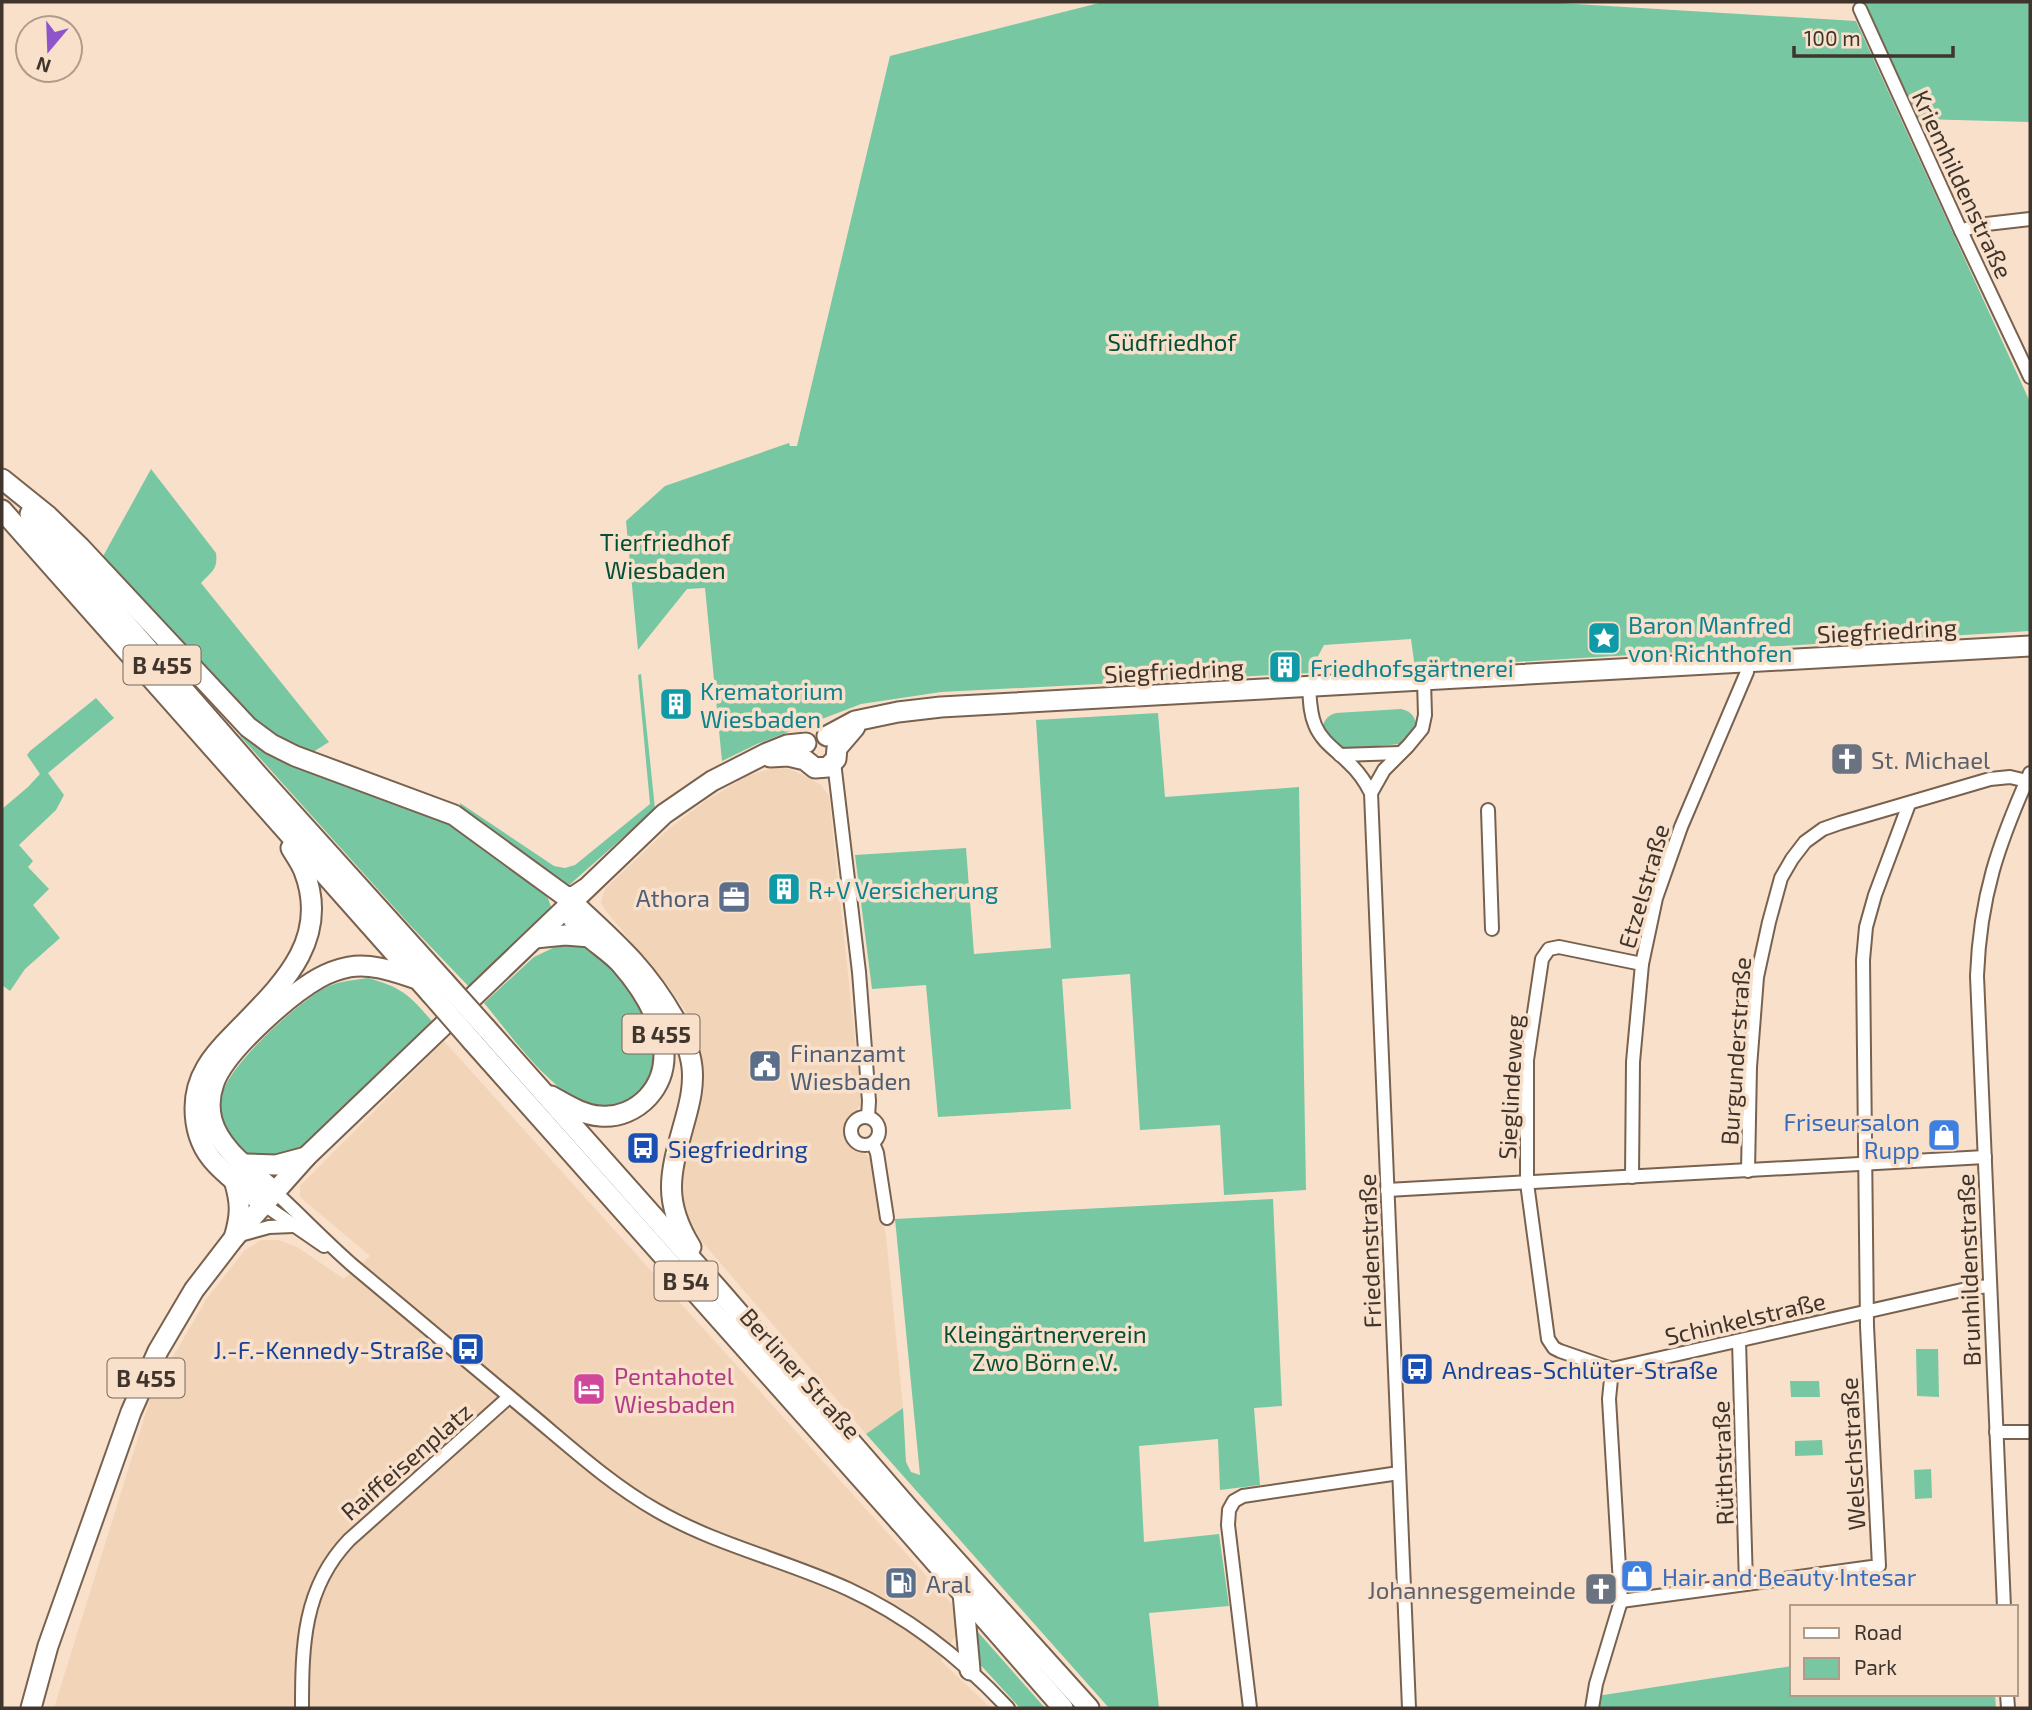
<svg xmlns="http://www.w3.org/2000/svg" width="2032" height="1710" font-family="'Exo 2',sans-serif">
<rect width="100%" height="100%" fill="#f9e0ca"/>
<!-- built -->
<g fill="#f2d4b9">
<path d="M777 767 789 769 803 775 821 785 829 796 861 1096 860 1105 848 1120 844 1133 849 1144 868 1156 870 1159 886 1236 903 1408 866 1434 700 1239 687 1217 681 1199 682 1181 684 1166 703 1093 704 1076 700 1041 687 1013 668 986 605 910 601 902 605 889 667 830 704 802 747 776Z"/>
<path d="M444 1041 958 1611 955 1636 941 1661 991 1708H54L152 1393 207 1298 245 1250 261 1240H279L297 1247 344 1279 370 1256 300 1197V1186Z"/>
</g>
<!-- green -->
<g fill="#76c7a2">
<path d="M1103 2H1543L1856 21 2030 402V631L1415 668 1411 639 1324 645 1309 673 941 692 861 704 757 744 722 761 705 588 687 589 638 650 626 521 665 486 789 443 790 446H797L890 56Z"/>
<path d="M1862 2H2030V122L1919 119Z"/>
<path d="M151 469 216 553C218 570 212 571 201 583L329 742 305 757 254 728 101 560Z"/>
<path d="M641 674 655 809 567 887 461 808 460 803 554 866 565 868 575 865 650 804 638 675Z"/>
<path d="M96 698 114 718 48 773 64 795 56 810 19 845 33 861 28 867 49 889 33 905 60 938 25 969 10 991 2 985V809L28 787 40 774 27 755 30 751Z"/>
<path d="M1401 709C1411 711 1416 717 1416 727L1407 741 1400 744 1356 748 1340 747 1323 731C1323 721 1326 716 1336 713Z"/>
<path d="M1158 713 1165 797 1299 787 1306 1190 1224 1195 1220 1125 1140 1130 1130 974 1062 979 1071 1109 938 1117 926 985 872 989 855 855 966 848 974 954 1051 948 1036 720Z"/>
<path d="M247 733 450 821 523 872 548 898 552 910 473 991 410 925 240 736Z"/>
<path d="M559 945C571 945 584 945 594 952 606 960 615 973 623 984 644 1012 663 1042 651 1077 649 1083 646 1090 641 1095 637 1098 631 1100 626 1102 611 1111 591 1108 576 1099 540 1078 510 1034 484 1003L534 957Z"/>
<path d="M368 978C405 988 412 998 436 1026 404 1055 373 1084 341 1113 329 1124 316 1140 301 1148 257 1173 210 1144 223 1092 231 1063 299 1001 327 987 340 981 354 980 368 978Z"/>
<path d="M1273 1199 1282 1406 1254 1408 1260 1485 1220 1490 1218 1439 1139 1446 1144 1542 1219 1534 1229 1606 1149 1613 1159 1708H1109L866 1434 903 1408 906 1462 911 1472 920 1475 895 1219Z"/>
<path d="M1916 1349H1938L1939 1397 1917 1396Z"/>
<path d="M1790 1381H1819L1820 1397H1791Z"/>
<path d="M1822 1440 1823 1455 1795 1456V1441Z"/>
<path d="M1931 1469 1932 1498 1915 1499 1914 1470Z"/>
<path d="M970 1623 1045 1708H1020L977 1661Z"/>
<path d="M1792 1666V1694H1995L1996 1708H1598L1597 1696Z"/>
</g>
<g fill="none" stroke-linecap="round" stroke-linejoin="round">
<defs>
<g id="minor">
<path d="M1860 9 1961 231 2030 377"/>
<path d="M1961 231 1978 225 2030 219"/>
<path d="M1309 687C1310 701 1310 713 1315 725 1322 742 1336 750 1348 762 1358 771 1365 781 1371 793L1409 1708"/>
<path d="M1340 755 1400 753"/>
<path d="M834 762 859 972 869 1101 868 1117"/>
<path d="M1371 793 1384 770 1408 746 1422 729 1425 715 1424 681"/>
<path d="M1488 810 1492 929"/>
<path d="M1642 964 1559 947 1549 949 1542 959 1527 1060V1183L1548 1339 1554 1348 1560 1351 1612 1369 1971 1288 1990 1286"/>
<circle cx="865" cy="1131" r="14"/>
<path d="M873 1143 877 1153 887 1218"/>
<path d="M1748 1171 1750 1067 1757 977 1769 922 1781 878 1792 859 1805 842 1823 829 1840 823 1990 779 2010 777 2027 781"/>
<path d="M1632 1177 1633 1062 1642 964 1656 898 1681 827 1747 672 1748 662"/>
<path d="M1387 1190 1985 1157"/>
<path d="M274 1191C300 1215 325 1241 351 1264 408 1312 465 1360 522 1407 566 1443 607 1482 656 1510 716 1545 785 1560 848 1589 909 1617 962 1659 1008 1708"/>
<path d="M263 1204 324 1246"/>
<path d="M240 1235 269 1227 293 1226"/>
<path d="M1739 1341 1746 1584"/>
<path d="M1996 1432H2030"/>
<path d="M1621 1601 1879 1566 1867 1326 1863 960 1866 927 1875 895 1909 804"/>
<path d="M2004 1607 1977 976C1980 896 1998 845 2030 773"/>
<path d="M2007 1694 2008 1708"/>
<path d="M302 1708C302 1646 303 1588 349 1540L509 1397"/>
<path d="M1250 1708 1228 1525 1229 1510 1234 1501 1243 1496 1399 1473"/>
<path d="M1592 1708 1596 1684 1621 1601 1609 1399 1612 1369"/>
</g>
<g id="primary">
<path d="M827 736 855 721 898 712 941 707 2030 646"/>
<path d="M770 757 788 756 805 760 815 768 828 767 836 759 837 748 855 727"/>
<path d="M900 1522 1063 1708"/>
<path d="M963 1593 970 1670"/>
<path d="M31 1708 48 1646 131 1412 158 1351 194 1290 234 1238 306 1157 664 814 712 781 767 753 787 745 806 743"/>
</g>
<g id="trunk">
<path d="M2 479 48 516 80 547 248 727 271 744 295 756 454 815 565 896 573 897 585 889"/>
<path d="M2 510 431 994"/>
<path d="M30 514 258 775 444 981"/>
<path d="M572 902C614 941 645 967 674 1018 682 1033 690 1049 692 1067 694 1085 690 1102 685 1120 671 1171 661 1199 691 1247"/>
<path d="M535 938 565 935 591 937"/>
<path d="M486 1028 718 1289 911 1511 1089 1708"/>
<path d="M472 1041 900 1522"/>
<path d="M551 1096C566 1104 582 1115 600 1116 618 1118 636 1110 648 1097 685 1056 650 997 620 963 606 948 584 937 573 919 570 914 570 910 572 904"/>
<path d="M245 1164 276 1165 306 1157"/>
<path d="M274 1191C252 1171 220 1150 212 1120 209 1108 210 1094 214 1083 225 1051 289 995 319 978 328 973 339 969 349 967 372 963 395 972 417 979"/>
<path d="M263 1204C246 1189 225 1176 211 1158 200 1144 195 1126 195 1108 195 1077 212 1056 233 1035 277 989 332 943 304 871 301 863 295 855 291 848"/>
<path d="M234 1238C241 1215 241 1203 234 1180"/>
</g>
</defs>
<!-- minor casing -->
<use href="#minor" stroke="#78624f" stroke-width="16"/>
<!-- primary casing -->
<use href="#primary" stroke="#78624f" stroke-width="23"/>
<!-- trunk casing -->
<use href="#trunk" stroke="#78624f" stroke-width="23"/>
<!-- minor -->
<use href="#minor" stroke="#fff" stroke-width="12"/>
<!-- primary -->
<use href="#primary" stroke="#fff" stroke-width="19"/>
<!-- trunk -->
<use href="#trunk" stroke="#fff" stroke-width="19"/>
<defs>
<g id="trunk-bridge">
<path d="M444 981 486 1028"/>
<path d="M431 994 472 1041"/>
</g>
</defs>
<!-- trunk-bridge casing -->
<use href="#trunk-bridge" stroke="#78624f" stroke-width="23" stroke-linecap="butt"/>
<!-- trunk-bridge -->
<use href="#trunk-bridge" stroke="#fff" stroke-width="19"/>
</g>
<!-- icons -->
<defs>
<symbol id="sight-square" viewBox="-11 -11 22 22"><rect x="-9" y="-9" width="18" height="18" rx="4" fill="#0f9aa8" stroke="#f9e0ca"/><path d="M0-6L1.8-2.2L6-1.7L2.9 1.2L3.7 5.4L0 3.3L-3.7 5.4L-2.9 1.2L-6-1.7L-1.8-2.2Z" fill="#fff"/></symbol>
<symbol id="building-square" viewBox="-11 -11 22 22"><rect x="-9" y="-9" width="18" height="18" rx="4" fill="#0f9aa8" stroke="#f9e0ca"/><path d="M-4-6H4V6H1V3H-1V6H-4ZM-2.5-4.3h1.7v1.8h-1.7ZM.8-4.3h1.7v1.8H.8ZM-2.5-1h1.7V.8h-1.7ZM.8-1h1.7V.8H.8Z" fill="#fff"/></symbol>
<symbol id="church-square" viewBox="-11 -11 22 22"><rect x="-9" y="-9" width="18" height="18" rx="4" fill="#6b7280" stroke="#f9e0ca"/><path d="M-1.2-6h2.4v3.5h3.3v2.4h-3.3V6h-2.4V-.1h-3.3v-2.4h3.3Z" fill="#fff"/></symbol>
<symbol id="office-square" viewBox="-11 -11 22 22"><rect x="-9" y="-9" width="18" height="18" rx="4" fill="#5c6f8a" stroke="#f9e0ca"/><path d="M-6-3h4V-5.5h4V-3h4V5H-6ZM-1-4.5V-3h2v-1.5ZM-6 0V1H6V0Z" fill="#fff"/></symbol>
<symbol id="civic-square" viewBox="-11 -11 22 22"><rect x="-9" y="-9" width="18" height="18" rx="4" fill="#5c6f8a" stroke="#f9e0ca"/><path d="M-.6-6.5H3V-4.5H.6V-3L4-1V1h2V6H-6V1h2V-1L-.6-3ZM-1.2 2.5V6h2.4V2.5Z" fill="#fff"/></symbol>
<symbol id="shop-square" viewBox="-11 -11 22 22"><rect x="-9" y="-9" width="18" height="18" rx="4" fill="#3f7fe0" stroke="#f9e0ca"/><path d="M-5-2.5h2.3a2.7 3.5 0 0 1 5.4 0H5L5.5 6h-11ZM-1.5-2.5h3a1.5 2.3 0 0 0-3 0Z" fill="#fff"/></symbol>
<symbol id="bus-square" viewBox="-11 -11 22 22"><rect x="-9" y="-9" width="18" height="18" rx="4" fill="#1a4fb4" stroke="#f9e0ca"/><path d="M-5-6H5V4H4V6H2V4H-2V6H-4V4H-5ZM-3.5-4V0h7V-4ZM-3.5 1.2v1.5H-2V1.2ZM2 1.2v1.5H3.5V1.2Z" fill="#fff"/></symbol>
<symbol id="hotel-square" viewBox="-11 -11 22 22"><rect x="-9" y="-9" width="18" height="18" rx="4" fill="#d1479c" stroke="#f9e0ca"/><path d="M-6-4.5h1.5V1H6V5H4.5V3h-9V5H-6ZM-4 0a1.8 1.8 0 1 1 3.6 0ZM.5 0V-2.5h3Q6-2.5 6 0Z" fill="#fff"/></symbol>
<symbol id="fuel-square" viewBox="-11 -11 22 22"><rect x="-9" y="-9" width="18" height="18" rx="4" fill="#5c6f8a" stroke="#f9e0ca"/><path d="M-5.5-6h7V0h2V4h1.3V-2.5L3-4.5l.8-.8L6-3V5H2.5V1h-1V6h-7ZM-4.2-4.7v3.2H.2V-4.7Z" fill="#fff"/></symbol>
</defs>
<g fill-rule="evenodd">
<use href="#sight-square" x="1585" y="619" width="38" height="38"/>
<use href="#building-square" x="1266" y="648" width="38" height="38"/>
<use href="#building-square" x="657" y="685" width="38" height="38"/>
<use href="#church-square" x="1828" y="740" width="38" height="38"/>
<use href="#building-square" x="765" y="870" width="38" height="38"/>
<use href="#office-square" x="715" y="878" width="38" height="38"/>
<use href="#civic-square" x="746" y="1047" width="38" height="38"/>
<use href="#shop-square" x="1925" y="1116" width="38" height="38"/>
<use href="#bus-square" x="624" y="1129" width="38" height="38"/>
<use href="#bus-square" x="449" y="1330" width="38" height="38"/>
<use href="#bus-square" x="1398" y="1350" width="38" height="38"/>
<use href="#hotel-square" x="570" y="1370" width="38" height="38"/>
<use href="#shop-square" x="1618" y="1557" width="38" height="38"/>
<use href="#fuel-square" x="882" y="1564" width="38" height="38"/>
<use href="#church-square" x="1582" y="1570" width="38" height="38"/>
</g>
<g text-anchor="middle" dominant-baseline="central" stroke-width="7" stroke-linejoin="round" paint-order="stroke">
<!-- shield labels -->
<g fill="#f9e0ca" stroke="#77685c" stroke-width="2">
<rect x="123.5" y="645.5" width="77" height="39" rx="5"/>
<rect x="622.5" y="1014.5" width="77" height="39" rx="5"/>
<rect x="654.5" y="1261.5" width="63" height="39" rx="5"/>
<rect x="107.5" y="1358.5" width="77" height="39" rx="5"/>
</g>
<g font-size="23" font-weight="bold" fill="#3f352d">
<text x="162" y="665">B 455</text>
<text x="661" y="1034">B 455</text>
<text x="686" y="1281">B 54</text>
<text x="146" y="1378">B 455</text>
</g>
<!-- street labels -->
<g font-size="24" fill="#3f352d" stroke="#f9e0ca">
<text transform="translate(1963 184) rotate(65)">Kriemhildenstraße</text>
<text transform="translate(1887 630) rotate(-3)">Siegfriedring</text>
<text transform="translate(1174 670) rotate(-3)">Siegfriedring</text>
<text transform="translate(1643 886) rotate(-74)">Etzelstraße</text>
<text transform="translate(1735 1051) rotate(-86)">Burgunderstraße</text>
<text transform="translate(1510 1087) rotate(-87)">Sieglindeweg</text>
<text transform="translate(1369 1251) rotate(-92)">Friedenstraße</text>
<text transform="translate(1968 1270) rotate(-92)">Brunhildenstraße</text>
<text transform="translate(1745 1318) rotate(-13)">Schinkelstraße</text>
<text transform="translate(801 1373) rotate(48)">Berliner Straße</text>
<text transform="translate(1852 1454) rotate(-93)">Welschstraße</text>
<text transform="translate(406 1461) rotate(-41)">Raiffeisenplatz</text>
<text transform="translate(1722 1463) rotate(-92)">Rüthstraße</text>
</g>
<!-- park labels -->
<g font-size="24" fill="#045037" stroke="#f9e0ca">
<text x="1172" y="341">Südfriedhof</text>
<text x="665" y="541">Tierfriedhof<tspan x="665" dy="28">Wiesbaden</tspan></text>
<text x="1045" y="1333">Kleingärtnerverein<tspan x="1045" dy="28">Zwo Börn e.V.</tspan></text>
</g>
<!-- culture labels -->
<g font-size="24" fill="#0d838f" stroke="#f9e0ca" text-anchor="start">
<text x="1628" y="624">Baron Manfred<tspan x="1628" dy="28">von Richthofen</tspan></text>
<text x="1310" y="667">Friedhofsgärtnerei</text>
<text x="700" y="690">Krematorium<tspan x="700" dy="28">Wiesbaden</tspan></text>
<text x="808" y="889">R+V Versicherung</text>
</g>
<!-- worship labels -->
<g font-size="24" fill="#5b616d" stroke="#f9e0ca" text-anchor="start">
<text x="1871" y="759">St. Michael</text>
<text x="1576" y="1589" text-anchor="end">Johannesgemeinde</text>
</g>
<!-- service labels -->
<g font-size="24" fill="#4e5e75" stroke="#f9e0ca" text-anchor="start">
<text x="710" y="897" text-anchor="end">Athora</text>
<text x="790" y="1052">Finanzamt<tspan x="790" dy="28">Wiesbaden</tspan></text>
<text x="926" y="1583">Aral</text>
</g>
<!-- shop labels -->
<g font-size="24" fill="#366cbe" stroke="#f9e0ca" text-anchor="end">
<text x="1920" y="1121">Friseursalon<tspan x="1920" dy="28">Rupp</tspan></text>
<text x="1662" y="1576" text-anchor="start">Hair and Beauty Intesar</text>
</g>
<!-- transit labels -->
<g font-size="24" fill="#164399" stroke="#f9e0ca" text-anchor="start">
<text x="668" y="1148">Siegfriedring</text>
<text x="444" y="1349" text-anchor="end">J.-F.-Kennedy-Straße</text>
<text x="1442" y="1369">Andreas-Schlüter-Straße</text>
</g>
<!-- hotel labels -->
<g font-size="24" fill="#b23c85" stroke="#f9e0ca" text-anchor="start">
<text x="614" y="1375">Pentahotel<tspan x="614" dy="28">Wiesbaden</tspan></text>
</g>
</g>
<!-- border -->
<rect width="2032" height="1710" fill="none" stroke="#3f352d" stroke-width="7"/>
<!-- legend -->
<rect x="1790" y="1605" width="228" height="91" fill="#f9e0ca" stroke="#af9c8b" stroke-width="2"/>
<rect x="1804" y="1628" width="35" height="10" fill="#ffffff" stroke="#af9c8b" stroke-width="2"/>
<text x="1854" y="1640" font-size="21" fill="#3f352d">Road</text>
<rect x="1804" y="1658" width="35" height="21" fill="#76c7a2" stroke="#af9c8b" stroke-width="2"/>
<text x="1854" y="1675" font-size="21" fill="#3f352d">Park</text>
<!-- north arrow -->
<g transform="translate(49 49) rotate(199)"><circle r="33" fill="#f9e0ca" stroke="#af9c8b" stroke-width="2"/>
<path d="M0-5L12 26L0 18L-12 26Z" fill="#8e54cb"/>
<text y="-10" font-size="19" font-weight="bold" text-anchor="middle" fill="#3f352d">N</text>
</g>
<!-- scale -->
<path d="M1794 46v10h159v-10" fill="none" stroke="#3f352d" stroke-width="3.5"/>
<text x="1804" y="46" font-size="21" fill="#3f352d" stroke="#f9e0ca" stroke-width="5" paint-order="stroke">100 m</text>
</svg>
